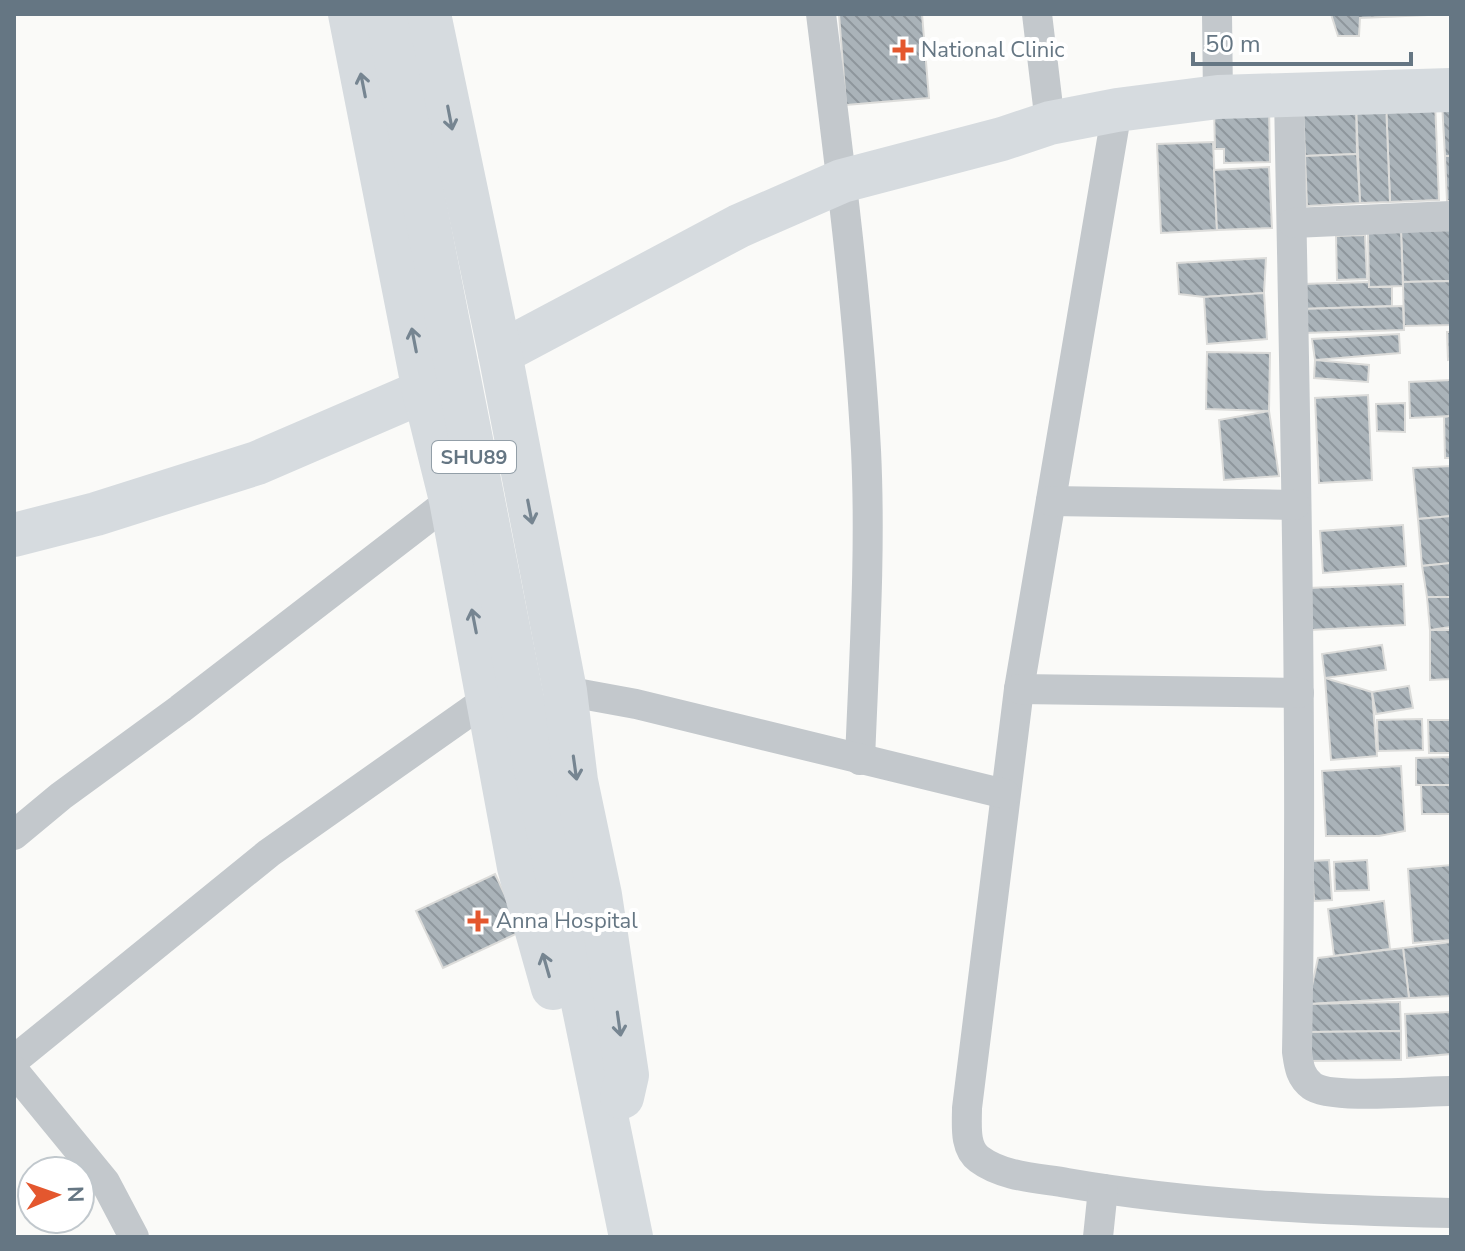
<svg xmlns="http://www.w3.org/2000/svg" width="1465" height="1251" font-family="'Nunito Sans',sans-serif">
<defs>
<pattern id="building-back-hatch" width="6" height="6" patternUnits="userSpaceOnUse" patternTransform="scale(2)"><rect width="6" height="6" fill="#aab3b9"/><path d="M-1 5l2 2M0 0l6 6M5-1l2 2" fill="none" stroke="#8e969c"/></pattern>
</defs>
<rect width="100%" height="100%" fill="#fafaf8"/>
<!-- building -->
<g fill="url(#building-back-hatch)" stroke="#dcdcda" stroke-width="2">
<path d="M839 14H922L929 98 846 105Z"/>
<path d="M1331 14H1451L1360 18 1359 36H1338Z"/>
<path d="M1435 101 1439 200 1390 202 1386 103Z"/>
<path d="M1451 101V156H1445L1442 102Z"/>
<path d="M1386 103 1390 202 1360 203 1356 105Z"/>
<path d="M1356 105 1357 154 1305 156 1303 107Z"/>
<path d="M1269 106 1270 162 1224 163V149H1215L1214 107Z"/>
<path d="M1213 142 1217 230 1161 233 1157 144Z"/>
<path d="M1357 154 1360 203 1307 206 1305 156Z"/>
<path d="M1445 156H1451V201H1447Z"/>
<path d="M1269 167 1272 228 1217 230 1214 170Z"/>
<path d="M1451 230V281L1403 282 1401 231Z"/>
<path d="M1401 231 1403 286 1369 287 1368 232Z"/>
<path d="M1365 235 1367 279 1337 280 1336 236Z"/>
<path d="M1266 258 1264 293 1204 297 1179 294 1177 263Z"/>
<path d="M1451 281V325L1404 326 1403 282Z"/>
<path d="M1369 282V287H1392V306L1302 309V284Z"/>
<path d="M1264 293 1267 339 1207 344 1204 297Z"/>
<path d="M1403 306 1404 330 1303 333 1302 309Z"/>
<path d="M1447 332H1451V359L1448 360Z"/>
<path d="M1399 334 1400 353 1315 360 1312 339Z"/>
<path d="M1207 352 1270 353 1269 411 1206 409Z"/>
<path d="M1315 360 1369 365 1368 382 1314 378Z"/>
<path d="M1451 380V416L1410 418 1409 382Z"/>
<path d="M1368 395 1372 480 1319 483 1315 398Z"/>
<path d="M1405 403V432L1377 431 1376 404Z"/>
<path d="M1269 411 1279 476 1224 480 1219 420Z"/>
<path d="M1451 416V458H1445L1444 417Z"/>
<path d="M1451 466V516L1418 519 1413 468Z"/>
<path d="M1451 516V563L1422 566 1418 519Z"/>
<path d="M1403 525 1406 566 1323 573 1320 531Z"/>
<path d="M1451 563V597H1427L1422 566Z"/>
<path d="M1403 584 1405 625 1311 630 1309 588Z"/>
<path d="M1427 597H1451V627L1430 630Z"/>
<path d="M1430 630H1451V679L1430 680Z"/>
<path d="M1382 645 1386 670 1325 678 1322 654Z"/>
<path d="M1325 678 1372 692 1377 756 1331 760Z"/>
<path d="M1409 686 1413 708 1376 714 1372 692Z"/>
<path d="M1422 719 1423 750 1378 751 1377 720Z"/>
<path d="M1428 720H1451V753H1429Z"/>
<path d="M1451 757V785H1416V758Z"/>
<path d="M1401 766 1405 831 1379 836H1326L1322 771Z"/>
<path d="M1421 785H1451V814H1422Z"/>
<path d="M1329 860 1332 900 1314 901 1312 861Z"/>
<path d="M1367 860 1369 890 1335 891 1334 862Z"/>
<path d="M1451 865V940L1413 943 1408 869Z"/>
<path d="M495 874 522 931 443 968 416 911Z"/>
<path d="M1384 901 1390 949 1334 956 1328 909Z"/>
<path d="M1451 942V996L1409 998 1403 948Z"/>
<path d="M1403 948 1409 998 1308 1004 1318 958Z"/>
<path d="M1400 1002 1401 1031 1309 1032 1308 1004Z"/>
<path d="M1451 1012V1054L1407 1058 1405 1014Z"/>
<path d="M1401 1031V1060L1309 1061V1032Z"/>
</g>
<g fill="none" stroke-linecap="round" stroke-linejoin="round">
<!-- street -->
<g stroke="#c3c8cc" stroke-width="30">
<path d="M821 14C839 159 858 304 866 450 871 553 864 657 860 760"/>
<path d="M1037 14 1050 123"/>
<path d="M1217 14 1218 97"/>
<path d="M1289 96C1295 415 1303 734 1297 1052 1299 1066 1300 1077 1312 1086 1331 1100 1423 1091 1451 1091"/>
<path d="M1117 110 1019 689 967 1108C967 1125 964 1148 979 1159 1003 1177 1038 1178 1067 1183 1194 1205 1322 1210 1451 1213"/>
<path d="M1293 223 1451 216"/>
<path d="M1051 501 1295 505"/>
<path d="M1019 689 1299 693"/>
<path d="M565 691 636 704 1005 794"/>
<path d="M14 835 61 796 180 709 451 500"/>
<path d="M14 1060 269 853 489 698"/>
<path d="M14 1071 105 1182 134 1237"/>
<path d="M1098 1237 1103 1189"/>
</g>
<!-- secondary -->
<g stroke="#d6dbdf" stroke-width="44">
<path d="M500 353 739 226 842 181 1002 139 1050 123 1117 110 1218 97 1451 90"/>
<path d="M14 535 96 514 257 463 424 391"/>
</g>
<!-- primary -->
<g stroke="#d6dbdf" stroke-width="44">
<path d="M350 14 424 391 451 500 519 867 553 988"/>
<path d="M387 14 562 901 631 1237"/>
<path d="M429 14 500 353 565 691 576 781 600 895 627 1075 622 1097"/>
</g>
</g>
<!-- one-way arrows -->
<defs><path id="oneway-shaft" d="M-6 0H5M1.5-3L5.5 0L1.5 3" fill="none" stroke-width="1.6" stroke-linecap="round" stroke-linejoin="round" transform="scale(2)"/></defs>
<g stroke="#768591">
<use href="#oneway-shaft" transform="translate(363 85) rotate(-101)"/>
<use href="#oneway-shaft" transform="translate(450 118) rotate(79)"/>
<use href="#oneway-shaft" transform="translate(414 340) rotate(-101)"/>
<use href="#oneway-shaft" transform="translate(530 512) rotate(79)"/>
<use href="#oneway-shaft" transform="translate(474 621) rotate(-101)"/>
<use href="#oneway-shaft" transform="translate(575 768) rotate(82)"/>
<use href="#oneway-shaft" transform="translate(546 965) rotate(-106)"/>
<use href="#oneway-shaft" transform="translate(619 1024) rotate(82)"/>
</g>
<!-- markers -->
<g fill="#e4572e" stroke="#fff" stroke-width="3">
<path d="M899 38h8v8h8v8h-8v8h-8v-8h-8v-8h8z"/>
<path d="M474 909h8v8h8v8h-8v8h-8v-8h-8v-8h8z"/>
</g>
<g text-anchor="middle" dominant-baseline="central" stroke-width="8" stroke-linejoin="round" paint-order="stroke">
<!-- shield labels -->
<rect fill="#fff" stroke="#939fa8" stroke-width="2" x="432" y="441" width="84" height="32" rx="6"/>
<g font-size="20" font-weight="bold" fill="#657683">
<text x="474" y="457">SHU89</text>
</g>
<!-- poi labels -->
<g font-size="22" fill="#657683" stroke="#fff" text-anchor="start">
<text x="921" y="50">National Clinic</text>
<text x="496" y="921">Anna Hospital</text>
</g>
</g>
<!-- border -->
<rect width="1465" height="1251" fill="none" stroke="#657683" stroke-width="32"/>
<!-- north arrow -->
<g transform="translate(56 1195) rotate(88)"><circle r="38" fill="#ffffff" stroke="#c1c8cd" stroke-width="2"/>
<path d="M0-6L14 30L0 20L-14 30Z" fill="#e4572e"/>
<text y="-12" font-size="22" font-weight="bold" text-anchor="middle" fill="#657683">N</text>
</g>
<!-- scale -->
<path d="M1193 52v12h218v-12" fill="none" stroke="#657683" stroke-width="4"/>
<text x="1205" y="52" font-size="24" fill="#657683" stroke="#ffffff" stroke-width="6" paint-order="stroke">50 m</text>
</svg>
